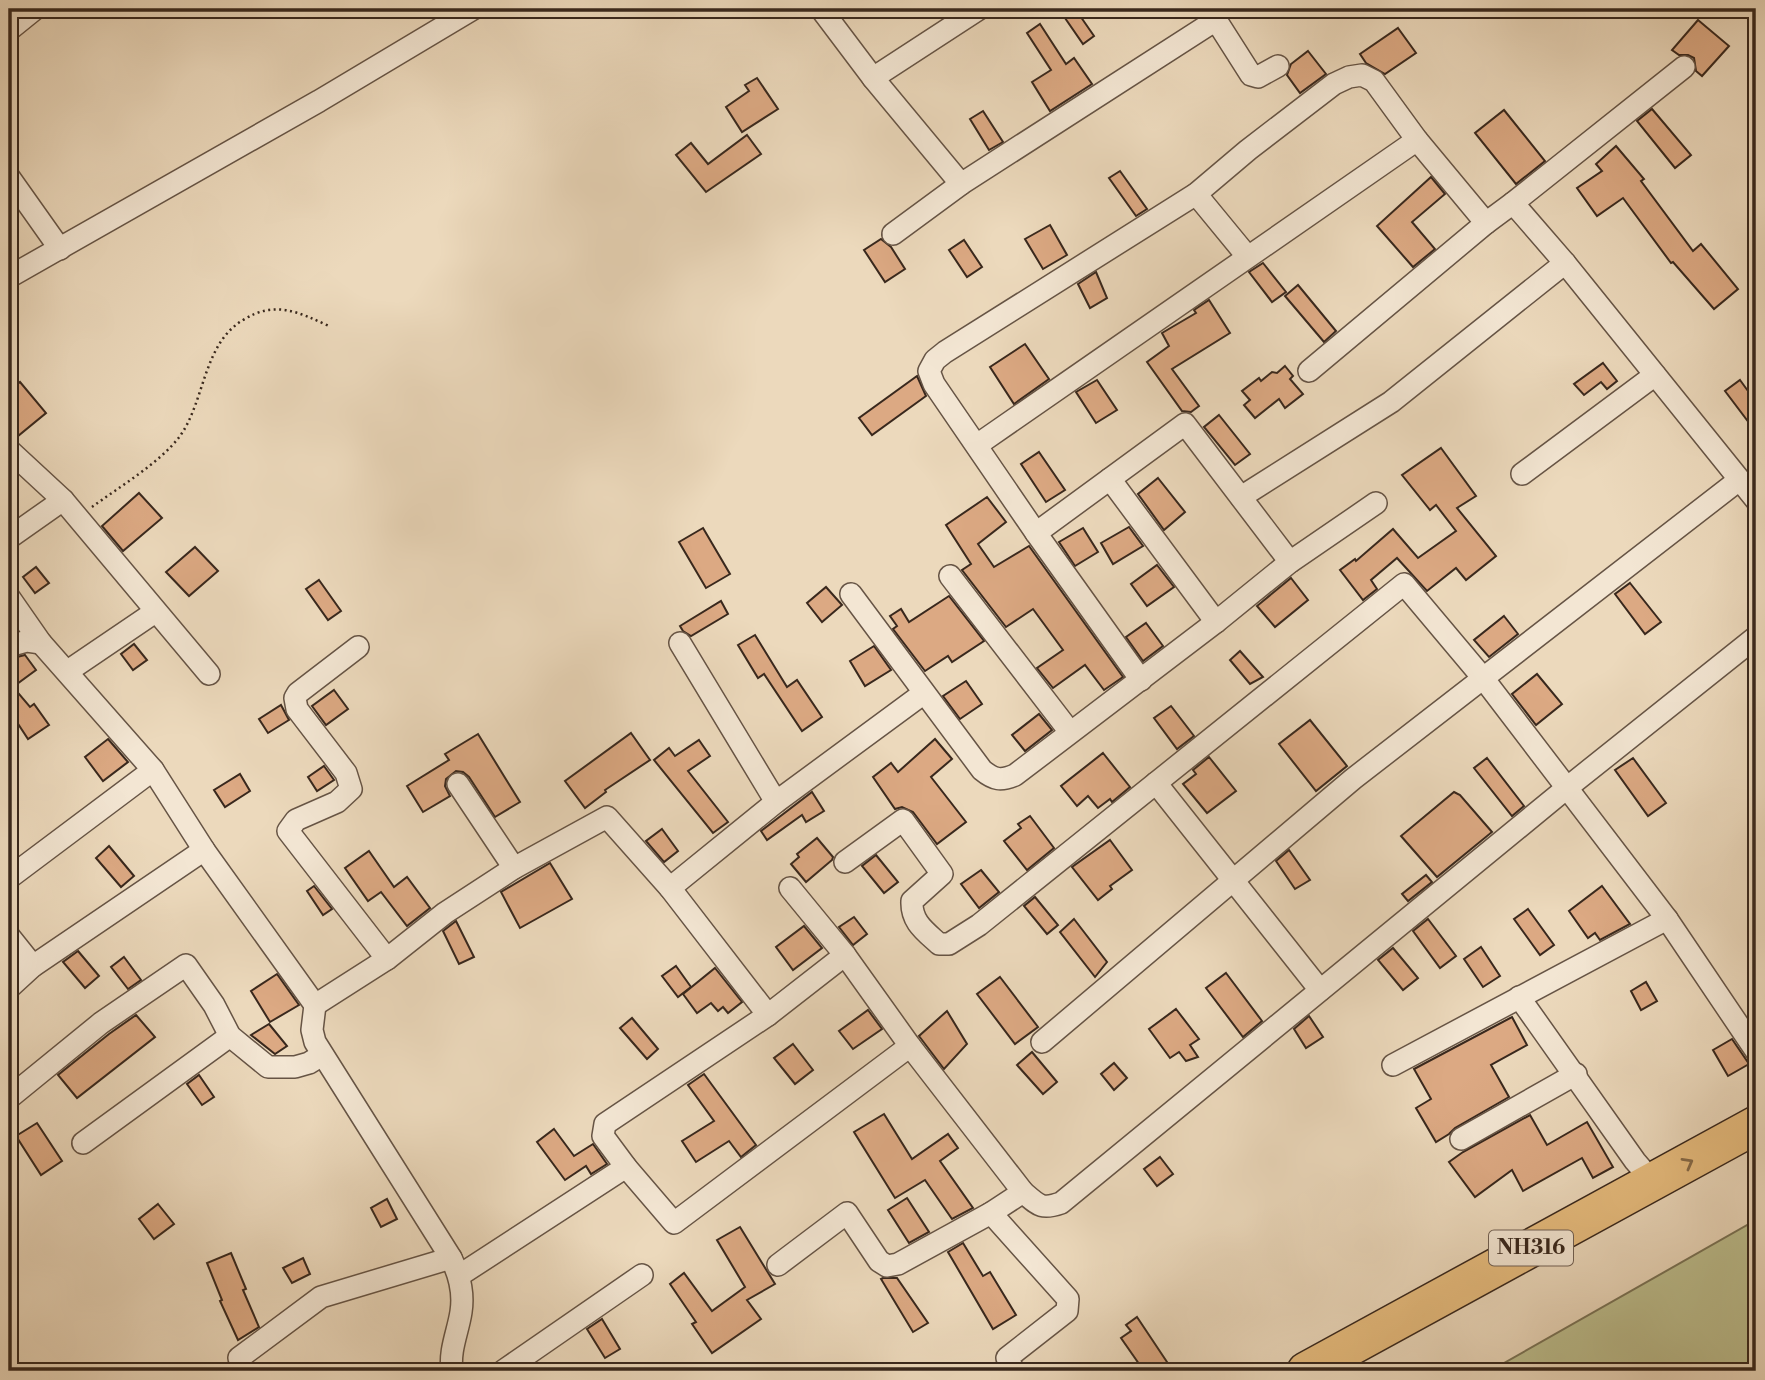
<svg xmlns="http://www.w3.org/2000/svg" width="1765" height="1380" font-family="'Libre Bodoni',serif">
<rect width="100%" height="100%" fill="#ecd9bc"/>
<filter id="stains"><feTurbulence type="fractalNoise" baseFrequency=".00286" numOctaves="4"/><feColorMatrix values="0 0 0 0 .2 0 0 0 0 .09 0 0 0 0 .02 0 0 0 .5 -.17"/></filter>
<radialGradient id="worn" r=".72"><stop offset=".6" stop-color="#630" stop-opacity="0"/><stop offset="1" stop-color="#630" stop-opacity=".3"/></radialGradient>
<!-- green -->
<path fill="#bcbe8e" stroke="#7a7356" stroke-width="2" d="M1756 1220V1371H1490Z"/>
<!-- building -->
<g fill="#dca983" stroke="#39281d" stroke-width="2">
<path d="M1076 10 1094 36 1083 44 1065 18Z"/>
<path d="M1698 20 1729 46 1702 76 1696 71 1694 58 1688 55H1679L1672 50Z"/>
<path d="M1040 24 1066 64 1074 58 1092 84 1050 111 1032 82 1051 70 1027 33Z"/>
<path d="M1398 28 1416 53 1385 74 1366 63 1360 54Z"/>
<path d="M1308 51 1326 74 1300 93 1287 75 1291 64Z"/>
<path d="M757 78 778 109 742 132 726 107 749 91 745 85Z"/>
<path d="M1652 109 1691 155 1675 168 1637 121Z"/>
<path d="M1504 110 1545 161 1516 184 1475 133Z"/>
<path d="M983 111 1003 142 989 150 970 119Z"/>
<path d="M747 135 761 154 706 192 676 155 691 143 708 164Z"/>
<path d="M1616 146 1644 179 1641 181 1693 251 1701 244 1738 289 1714 309 1673 262 1671 263 1623 198 1597 216 1577 188 1602 171 1596 164Z"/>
<path d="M1120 171 1147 209 1136 216 1109 178Z"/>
<path d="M1431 177 1445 194 1412 222 1435 249 1413 267 1377 226Z"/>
<path d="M1050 225 1067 255 1043 269 1025 239Z"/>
<path d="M881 239 891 247 905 269 885 282 864 250Z"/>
<path d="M964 240 982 267 967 277 949 250Z"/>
<path d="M1263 263 1286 292 1272 302 1249 272Z"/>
<path d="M1096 272 1107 298 1090 308 1078 284Z"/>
<path d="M1298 285 1336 331 1324 342 1285 296Z"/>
<path d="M1209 300 1230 333 1172 369 1199 406 1191 412 1182 411 1147 362 1169 346 1162 333 1196 313 1194 310Z"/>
<path d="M1025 344 1049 379 1014 404 990 367Z"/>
<path d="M1603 363 1617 381 1607 389 1601 382 1584 395 1574 384Z"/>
<path d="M1285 366 1293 376 1290 379 1303 394 1285 408 1279 399 1255 418 1244 405 1250 400 1242 391 1259 378 1261 381 1272 372 1277 373Z"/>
<path d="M917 376 926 396 872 435 859 418Z"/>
<path d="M1097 380 1117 410 1096 423 1076 392Z"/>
<path d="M1740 380 1756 402V432L1725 391Z"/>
<path d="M20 382 46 413 18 436 9 426V391Z"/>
<path d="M1219 415 1250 454 1235 465 1204 427Z"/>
<path d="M1441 448 1476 496 1457 508 1496 556 1466 580 1456 568 1427 591 1397 558 1371 580 1377 589 1363 600 1340 570 1355 559 1356 561 1393 529 1418 558 1456 531 1436 505 1430 510 1402 475Z"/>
<path d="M1039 452 1065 490 1046 502 1021 464Z"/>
<path d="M1158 478 1185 512 1164 530 1138 494Z"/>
<path d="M139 493 162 518 123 551 102 526Z"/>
<path d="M987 497 1006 522 978 544 994 567 1029 546 1123 677 1104 690 1085 665 1053 688 1037 668 1063 650 1033 609 1006 627 962 570 971 564 946 525Z"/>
<path d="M1129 527 1143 546 1113 564 1101 543Z"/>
<path d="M703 528 730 574 706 588 679 542Z"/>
<path d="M1083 528 1098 552 1075 566 1059 542Z"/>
<path d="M195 547 218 571 189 596 166 572Z"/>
<path d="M1157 565 1174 587 1147 606 1131 584Z"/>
<path d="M36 567 49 583 35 593 23 577Z"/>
<path d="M1291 578 1308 600 1275 627 1257 606Z"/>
<path d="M319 580 341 611 328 620 306 589Z"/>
<path d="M1630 583 1661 622 1645 634 1615 594Z"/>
<path d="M826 587 842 605 822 622 807 603Z"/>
<path d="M949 596 984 641 952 662 948 656 925 671 893 629 897 626 890 616 901 609 909 622Z"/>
<path d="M721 601 728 614 691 636 683 631 680 626Z"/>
<path d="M1504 616 1518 634 1489 657 1474 640Z"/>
<path d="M1146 623 1163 646 1143 661 1126 637Z"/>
<path d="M755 635 787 687 797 680 822 717 802 731 764 674 758 678 738 645Z"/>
<path d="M134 644 147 660 133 670 121 654Z"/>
<path d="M874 646 891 670 865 686 850 661Z"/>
<path d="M1240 651 1263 677 1250 684 1230 660Z"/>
<path d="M25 655 36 670 13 687 30 707 34 704 49 725 28 739 9 710V659Z"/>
<path d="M1537 674 1562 704 1536 725 1512 694Z"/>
<path d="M966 681 982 704 960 719 943 696Z"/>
<path d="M334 690 348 709 326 725 312 706Z"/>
<path d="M281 705 289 720 268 733 259 719Z"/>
<path d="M1171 706 1194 736 1177 749 1154 718Z"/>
<path d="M1039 714 1052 730 1025 751 1012 735Z"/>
<path d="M1310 720 1347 766 1316 791 1279 744Z"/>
<path d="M631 733 650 760 605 790 606 792 585 808 565 781Z"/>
<path d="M478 734 520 802 495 817 469 777 463 772 456 771 446 779 445 786 450 796 423 812 407 786 449 760 445 754Z"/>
<path d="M108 739 128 762 103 781 85 757Z"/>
<path d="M935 739 952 759 931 777 966 822 937 844 913 812 902 807 895 809 873 777 891 763 898 772Z"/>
<path d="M699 740 710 756 688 771 728 822 713 833 654 760 669 748 675 756Z"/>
<path d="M1103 753 1130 787 1112 802 1110 799 1098 808 1088 796 1077 806 1061 786Z"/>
<path d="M1209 757 1236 791 1207 813 1183 784 1196 774 1193 770Z"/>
<path d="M1487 758 1524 806 1512 816 1474 768Z"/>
<path d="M1633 758 1666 803 1648 816 1615 770Z"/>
<path d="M324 766 334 780 317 791 308 777Z"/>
<path d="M240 774 250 791 225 807 214 790Z"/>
<path d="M812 792 824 811 806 822 802 815 767 840 761 831Z"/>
<path d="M1454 792 1460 795 1492 832 1437 877 1401 836Z"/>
<path d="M1030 816 1054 848 1027 870 1004 841 1021 828 1018 824Z"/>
<path d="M662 829 678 851 664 862 646 841Z"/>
<path d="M817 838 833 857 832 860 806 882 791 864 799 857 797 854Z"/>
<path d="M1110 840 1132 870 1110 886 1112 889 1098 900 1072 867Z"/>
<path d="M109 846 134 876 121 887 96 858Z"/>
<path d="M1289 850 1310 880 1295 889 1276 861Z"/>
<path d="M369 851 394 887 407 877 430 908 407 926 381 892 368 901 345 868Z"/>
<path d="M876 855 898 882 884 893 862 866Z"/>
<path d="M550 863 572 899 520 928 501 892Z"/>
<path d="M981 870 999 892 979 908 961 884Z"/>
<path d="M1426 875 1432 882 1408 901 1402 894Z"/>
<path d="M314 886 332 909 323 915 307 891Z"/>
<path d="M1602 886 1630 924 1600 940 1595 933 1588 938 1569 911Z"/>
<path d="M1035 897 1058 925 1047 934 1024 906Z"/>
<path d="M1528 909 1554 945 1540 955 1514 919Z"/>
<path d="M854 917 867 934 853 945 839 927Z"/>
<path d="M1074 919 1107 962 1095 977 1060 932Z"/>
<path d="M1428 919 1456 956 1440 968 1413 931Z"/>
<path d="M456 921 474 957 459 964 443 931Z"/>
<path d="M804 926 822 948 793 970 776 947Z"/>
<path d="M1481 947 1500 976 1483 987 1464 959Z"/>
<path d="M1393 948 1418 978 1403 990 1378 960Z"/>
<path d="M78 951 99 976 85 988 63 962Z"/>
<path d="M124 957 141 980 128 989 111 967Z"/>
<path d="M676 966 691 987 678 997 662 976Z"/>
<path d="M715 968 742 1002 728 1013 723 1007 718 1011 711 1003 697 1013 683 994Z"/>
<path d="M1226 973 1262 1021 1243 1037 1206 988Z"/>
<path d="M277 974 299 1005 270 1022 251 991Z"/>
<path d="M1000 977 1038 1027 1015 1044 977 994Z"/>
<path d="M1646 982 1657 1001 1641 1010 1631 991Z"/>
<path d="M1176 1009 1199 1039 1190 1045 1198 1057 1186 1061 1179 1052 1170 1058 1149 1029Z"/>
<path d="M868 1010 882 1029 853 1049 839 1031Z"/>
<path d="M947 1011 967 1044 944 1069 919 1036Z"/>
<path d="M136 1015 155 1037 77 1098 58 1075 109 1034Z"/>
<path d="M1309 1016 1323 1037 1306 1048 1294 1029Z"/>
<path d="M1512 1017 1527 1045 1491 1065 1509 1097 1455 1128 1449 1134 1436 1142 1416 1108 1431 1099 1414 1069Z"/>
<path d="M632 1018 658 1049 647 1059 620 1028Z"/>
<path d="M269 1024 287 1046 275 1054 251 1035Z"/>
<path d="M1732 1039 1749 1064 1728 1076 1713 1050Z"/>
<path d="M793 1044 813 1070 795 1084 774 1058Z"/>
<path d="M1032 1052 1057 1082 1043 1094 1017 1065Z"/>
<path d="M1114 1063 1127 1078 1114 1090 1101 1074Z"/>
<path d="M704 1074 756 1145 741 1157 729 1141 696 1162 682 1141 714 1121 688 1085Z"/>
<path d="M199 1075 214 1097 202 1105 187 1084Z"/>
<path d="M884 1114 912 1159 948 1134 958 1148 940 1161 973 1208 952 1219 925 1180 895 1198 854 1132Z"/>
<path d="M1530 1115 1547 1145 1587 1122 1613 1167 1593 1178 1582 1158 1523 1191 1512 1170 1475 1197 1449 1162 1463 1152Z"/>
<path d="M37 1123 62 1161 41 1175 16 1136Z"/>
<path d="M554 1129 574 1156 593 1144 607 1164 591 1174 586 1166 565 1180 537 1142Z"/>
<path d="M1160 1157 1173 1174 1157 1186 1144 1169Z"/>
<path d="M907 1198 929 1232 909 1243 888 1210Z"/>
<path d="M387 1199 397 1219 381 1227 371 1208Z"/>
<path d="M158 1204 174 1224 154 1239 139 1219Z"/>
<path d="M740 1227 775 1284 747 1300 761 1319 712 1353 692 1324 696 1322 670 1284 684 1273 712 1311 745 1287 717 1240Z"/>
<path d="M963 1243 983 1276 990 1272 1016 1315 993 1329 948 1252Z"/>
<path d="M231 1253 246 1289 243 1290 259 1327 238 1340 220 1301 222 1300 207 1263Z"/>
<path d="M303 1258 310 1274 292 1283 283 1268Z"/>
<path d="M883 1278H897L928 1323 913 1332 881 1279Z"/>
<path d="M1137 1317 1173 1371H1144L1121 1338 1131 1331 1126 1325Z"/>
<path d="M602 1319 620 1349 605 1358 587 1329Z"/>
</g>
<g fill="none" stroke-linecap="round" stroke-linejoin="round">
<defs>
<g id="street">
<path d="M821 9 873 78 961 184 1216 20 1251 75 1258 77 1278 66"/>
<path d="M9 30 35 9"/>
<path d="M873 78 979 9"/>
<path d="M9 177 60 249"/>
<path d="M1196 194 1247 256"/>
<path d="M1513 203 1684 67"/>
<path d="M893 234 961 184"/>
<path d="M9 277 319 101 473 9"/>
<path d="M1309 371 1486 223"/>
<path d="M977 445 1417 140"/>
<path d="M9 450 63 500 209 674"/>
<path d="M1522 474 1655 375"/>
<path d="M1110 479 1216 622"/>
<path d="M1241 497 1391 402 1565 263"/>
<path d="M1036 533 1185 424 1290 562"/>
<path d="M9 538 63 500"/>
<path d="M950 576 1070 732"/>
<path d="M851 594 982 770C994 780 1001 781 1015 775L1216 622 1290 562 1376 503"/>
<path d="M9 597 41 643 153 770 204 850 315 1005 312 1030 315 1042 451 1258C459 1274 464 1293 461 1312 458 1332 449 1350 452 1371"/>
<path d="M680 643 776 802"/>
<path d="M9 646 27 641 41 643"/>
<path d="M358 647 298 693 295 698 297 709 346 773 351 789 337 802 296 820 288 831 387 959"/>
<path d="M68 671 155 612"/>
<path d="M1141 680 1036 533 934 384 929 371 935 360 945 352 1196 194 1248 150 1334 84 1349 77 1362 75 1374 81 1417 140 1486 223 1513 203 1565 263 1756 500"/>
<path d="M1156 783 1320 990"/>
<path d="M458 784 514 868"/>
<path d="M845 862 903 820 942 874 912 901C911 922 925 931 939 944H949L979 925 1404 584 1483 678 1667 919 1756 1051"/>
<path d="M9 878 153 770"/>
<path d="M790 888 845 955 910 1046 1023 1192"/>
<path d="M9 936 33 966"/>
<path d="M845 955 768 1015 605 1124 603 1136 626 1167 674 1223 910 1046"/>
<path d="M9 988 33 966 204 850"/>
<path d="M1519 997 1635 1161 1654 1183"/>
<path d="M315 1005 387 959 445 913 514 868 607 817 670 888"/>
<path d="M768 1015 670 888 776 802 924 693"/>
<path d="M1042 1042 1353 779 1739 480"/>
<path d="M1393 1065 1667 919"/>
<path d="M9 1098 101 1023 186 965 214 1005 230 1036 268 1067H295L309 1063 322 1055"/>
<path d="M1461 1139 1576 1074"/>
<path d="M83 1143 230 1036"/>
<path d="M991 1213 1068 1299 1067 1311 1007 1358 1014 1371"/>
<path d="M778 1265 847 1213 879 1261 887 1266 898 1264 991 1213 1023 1192C1038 1205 1041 1210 1061 1203L1568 787 1756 637"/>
<path d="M460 1275 626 1167"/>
<path d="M239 1358 321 1297 451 1258"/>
<path d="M503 1371 642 1275"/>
</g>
<path id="highway" d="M1306 1371 1756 1125"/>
</defs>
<!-- street casing -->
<use href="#street" stroke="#665445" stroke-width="24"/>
<!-- highway casing -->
<use href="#highway" stroke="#39281d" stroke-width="40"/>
<!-- path -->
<path stroke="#39281d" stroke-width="2.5" stroke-dasharray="2 3.5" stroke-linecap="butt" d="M92 507C119 487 160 463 180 436 205 401 203 344 243 320 275 300 298 312 329 326"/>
<!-- street -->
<use href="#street" stroke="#f3e6d3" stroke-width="21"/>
<!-- highway -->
<use href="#highway" stroke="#e6bc7e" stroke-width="37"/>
</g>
<!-- one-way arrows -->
<defs><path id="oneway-chevron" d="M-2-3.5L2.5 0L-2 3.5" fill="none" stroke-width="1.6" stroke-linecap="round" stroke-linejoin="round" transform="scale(1.75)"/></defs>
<use stroke="#876b49" href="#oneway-chevron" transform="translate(1688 1163) rotate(-29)"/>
<g text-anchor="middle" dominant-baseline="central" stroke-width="6" stroke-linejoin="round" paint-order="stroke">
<!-- shield labels -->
<rect fill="#f3e6d3" stroke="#716154" stroke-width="2" x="1489" y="1230.5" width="84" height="35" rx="5"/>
<g font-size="21" font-weight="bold" fill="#39281d">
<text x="1531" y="1248">NH316</text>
</g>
</g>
<!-- margin -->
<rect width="1765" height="1380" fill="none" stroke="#ecd9bc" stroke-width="35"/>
<rect x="10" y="10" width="1744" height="1359" fill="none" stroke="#39281d" stroke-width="3.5"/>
<rect x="18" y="18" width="1730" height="1345" fill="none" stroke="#39281d" stroke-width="2"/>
<rect width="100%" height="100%" filter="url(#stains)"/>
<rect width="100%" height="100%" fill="url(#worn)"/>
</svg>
